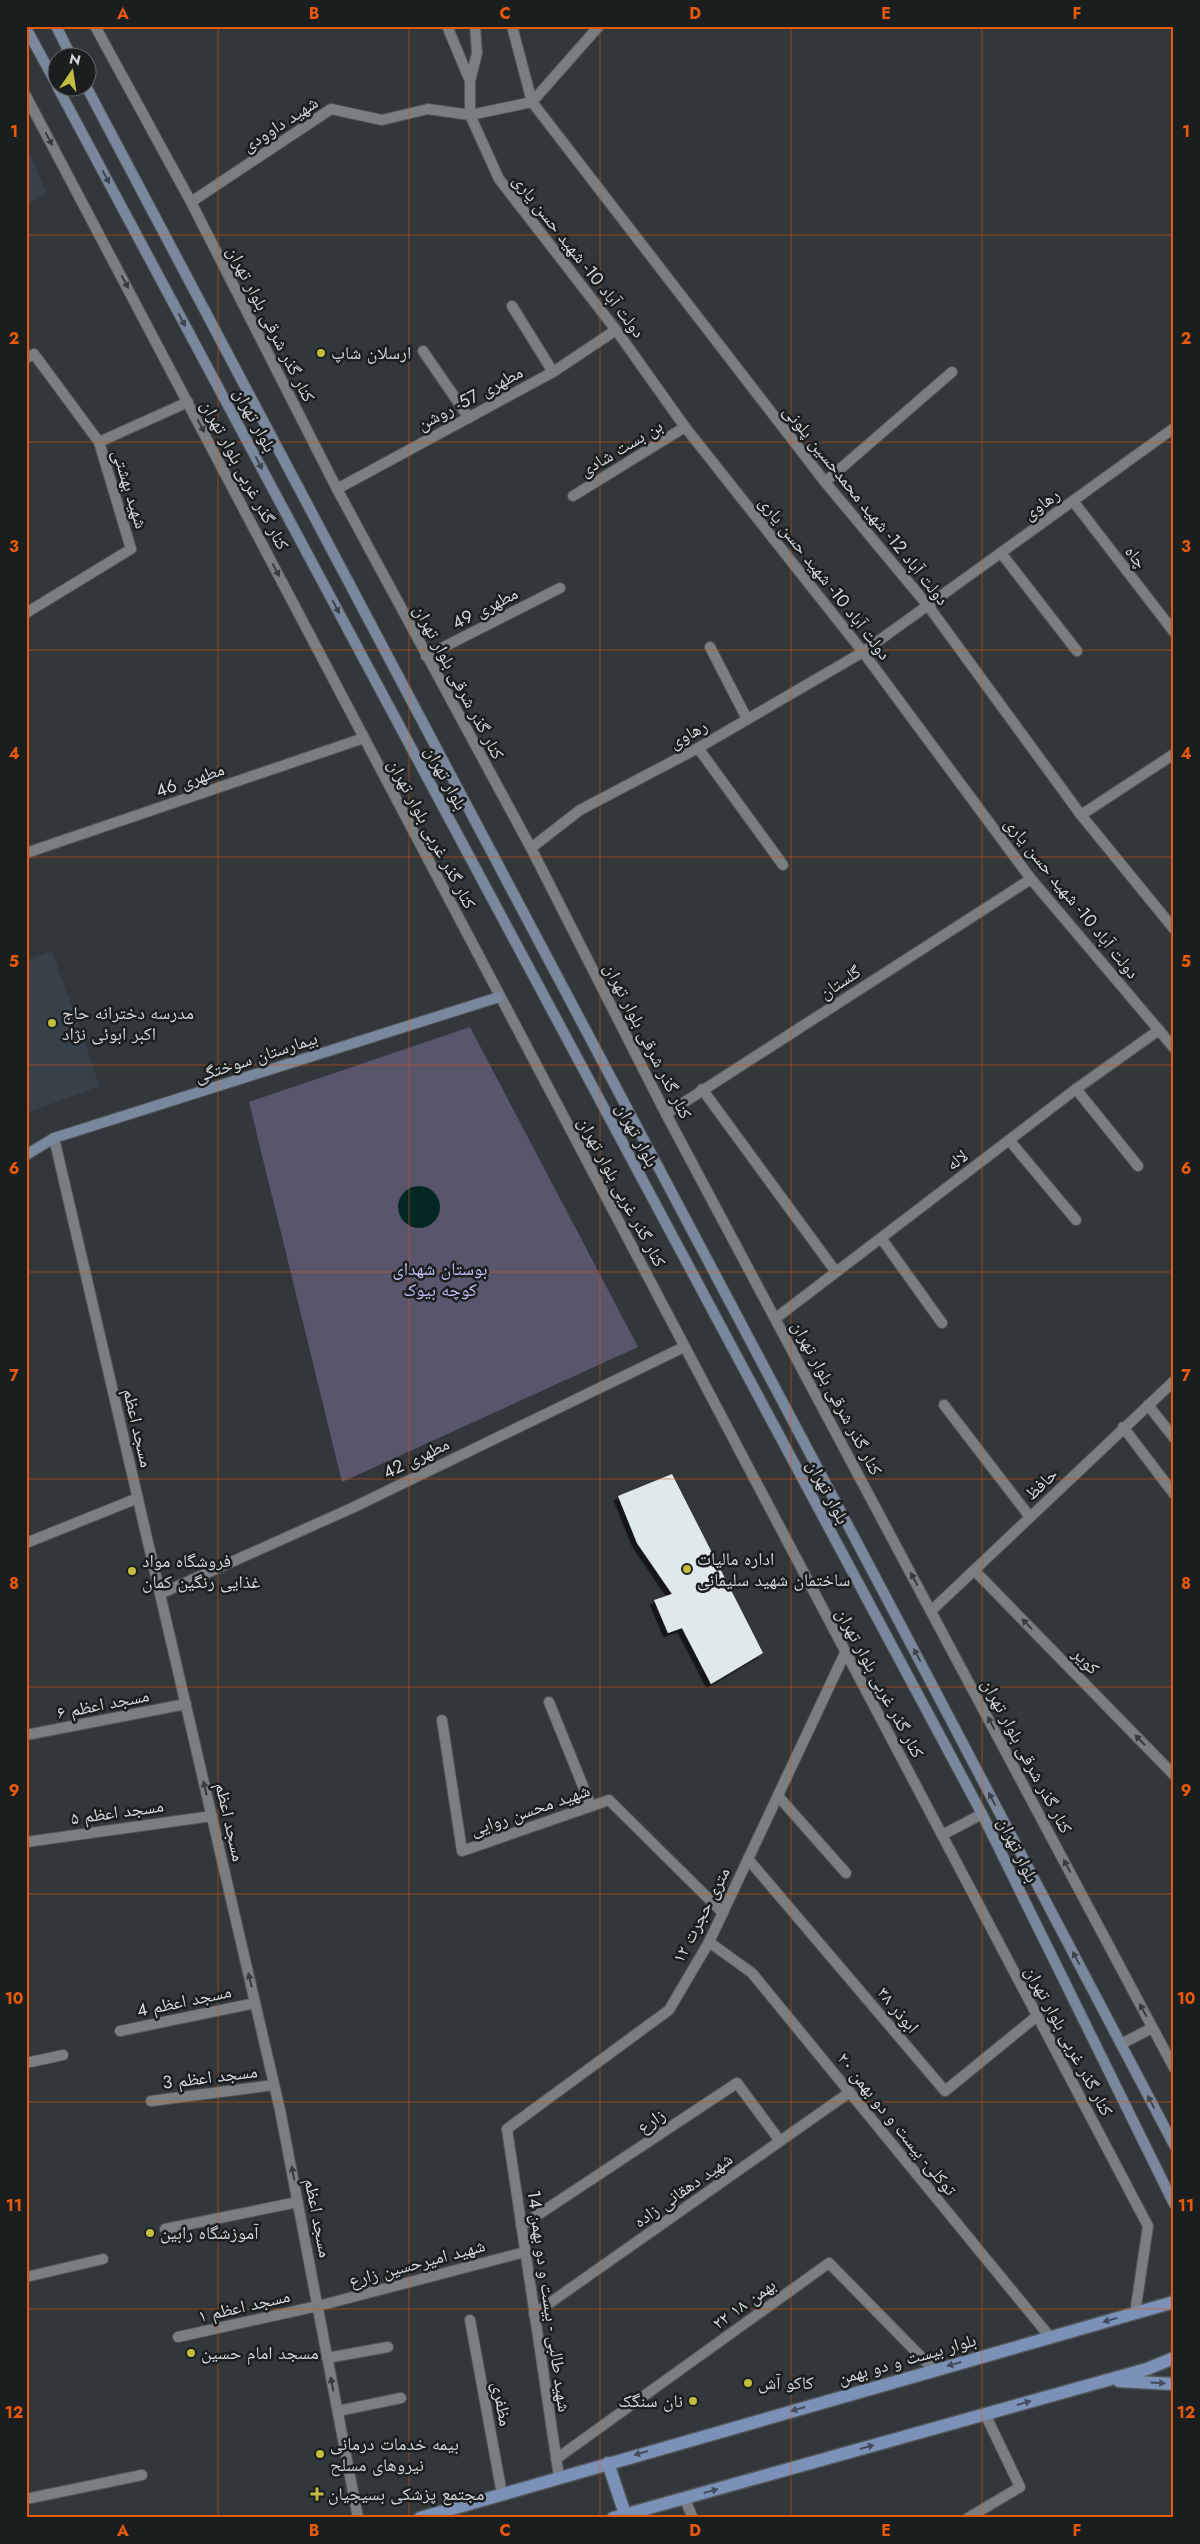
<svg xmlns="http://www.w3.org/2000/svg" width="1200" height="2544" font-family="Jost,'Noto Naskh Arabic',sans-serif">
<defs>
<filter id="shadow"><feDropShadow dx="-4.5" dy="4.5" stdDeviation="0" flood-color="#0009"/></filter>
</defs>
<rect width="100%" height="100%" fill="#31373a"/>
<!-- built -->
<g fill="#364149">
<path d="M26 145 47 194 26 205Z"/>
<path d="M52 951 100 1086 26 1113V960Z"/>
</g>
<!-- green -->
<path fill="#58556c" d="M470 1027 638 1347 342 1482 249 1102Z"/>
<!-- water -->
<circle fill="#032824" cx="419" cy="1207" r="21"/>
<!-- building -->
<path fill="#dfe8ea" filter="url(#shadow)" d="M672 1474 763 1653 711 1684 682 1628 668 1633 654 1600 672 1594 637 1543 618 1496Z"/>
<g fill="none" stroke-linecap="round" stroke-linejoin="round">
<defs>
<g id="street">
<path d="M95 26 191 202 337 489 531 848 666 1114 1174 2068"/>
<path d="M447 26 470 81"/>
<path d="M475 26 477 53 470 81V115L499 179 616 330 685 427 863 652 1031 879 1174 1048"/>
<path d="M512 26 532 102 825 482 929 607 1081 815 1174 929"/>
<path d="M26 96 1148 2226 1135 2313"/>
<path d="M191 202 331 109 382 120 428 109 470 115 532 102 599 26"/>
<path d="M512 306 553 372"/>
<path d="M423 351 469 418"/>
<path d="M26 358 34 354 99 442"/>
<path d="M825 482 952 372"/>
<path d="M337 489 553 372 616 330"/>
<path d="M573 496 685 427"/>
<path d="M1073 501 1174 632"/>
<path d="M1001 553 1077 651"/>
<path d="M26 613 131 549 99 442 188 402"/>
<path d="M710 647 747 719"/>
<path d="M426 656 560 588"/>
<path d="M698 748 783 865"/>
<path d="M1081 815 1174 754"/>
<path d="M531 848 580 810 698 748 863 652 1174 428"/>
<path d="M26 853 364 738"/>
<path d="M702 1089 836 1272"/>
<path d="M1076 1089 1138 1166"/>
<path d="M666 1114 1031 879"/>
<path d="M54 1138 280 2110 358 2518"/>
<path d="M1009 1140 1076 1220"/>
<path d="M881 1238 942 1323"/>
<path d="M776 1318 1076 1089 1159 1030"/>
<path d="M944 1405 1030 1517"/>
<path d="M1148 1405 1174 1438"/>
<path d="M1123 1427 1174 1494"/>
<path d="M26 1543 138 1498"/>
<path d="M974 1570 1174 1775"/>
<path d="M160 1594 352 1508 684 1347"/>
<path d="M931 1611 1174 1381"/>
<path d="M549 1702 591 1806"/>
<path d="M442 1720 462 1851 609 1800 723 1913"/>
<path d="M26 1735 186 1704"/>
<path d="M778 1796 846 1873"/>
<path d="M942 1835 982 1814"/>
<path d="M26 1842 212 1816"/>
<path d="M748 1859 945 2091 1037 2016"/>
<path d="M709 1942 752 1973 1050 2337"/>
<path d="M120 2031 255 2003"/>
<path d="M1121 2044 1152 2028"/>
<path d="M26 2063 63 2055"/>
<path d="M151 2101 274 2085"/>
<path d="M521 2226 737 2083 780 2141"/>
<path d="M165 2229 298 2202"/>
<path d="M26 2277 103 2259"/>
<path d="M534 2314 850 2092"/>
<path d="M470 2320 502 2494"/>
<path d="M178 2337 318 2306 525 2252"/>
<path d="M327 2358 388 2347"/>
<path d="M338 2411 401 2398"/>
<path d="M556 2459 829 2263 934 2370"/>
<path d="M559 2477 507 2129 669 2010 709 1942 845 1653"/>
<path d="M684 2498 693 2518"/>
<path d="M26 2499 142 2475"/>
<path d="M968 2518 1020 2487 985 2414"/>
</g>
<g id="secondary">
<path d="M56 26 72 58"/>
<path d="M26 28 58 87"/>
<path d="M58 88 982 1814 1174 2204"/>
<path d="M87 88 897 1618 1174 2145"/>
<path d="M26 1155 54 1138 499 997"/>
</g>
<g id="primary">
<path d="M1119 2381 1174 2384"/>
<path d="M608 2463 625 2514"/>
<path d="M420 2518 1174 2302"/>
<path d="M613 2518 1147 2369 1174 2358"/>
</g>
</defs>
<!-- street casing -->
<use href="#street" stroke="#515658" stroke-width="12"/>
<!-- secondary casing -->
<use href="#secondary" stroke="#515658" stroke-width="12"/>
<!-- primary casing -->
<use href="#primary" stroke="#515658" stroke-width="15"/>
<!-- street -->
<use href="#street" stroke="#787e82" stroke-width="10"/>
<!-- secondary -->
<use href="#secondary" stroke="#7a889d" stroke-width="10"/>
<!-- primary -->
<use href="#primary" stroke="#7c91b7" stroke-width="12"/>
</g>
<!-- one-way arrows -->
<defs><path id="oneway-solid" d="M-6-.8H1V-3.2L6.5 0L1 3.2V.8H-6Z" transform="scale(1.25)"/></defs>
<g fill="#373b3d">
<use href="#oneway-solid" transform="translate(49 139) rotate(62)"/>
<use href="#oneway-solid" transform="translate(125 282) rotate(62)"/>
<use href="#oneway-solid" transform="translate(201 426) rotate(62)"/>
<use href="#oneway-solid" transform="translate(276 570) rotate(62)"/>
<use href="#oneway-solid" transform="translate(914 1579) rotate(-118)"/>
<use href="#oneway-solid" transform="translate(1027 1624) rotate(-134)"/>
<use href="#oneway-solid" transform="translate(991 1723) rotate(-118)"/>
<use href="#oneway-solid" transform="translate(1140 1740) rotate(-134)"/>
<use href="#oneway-solid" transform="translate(205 1788) rotate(-103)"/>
<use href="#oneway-solid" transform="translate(1067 1866) rotate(-118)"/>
<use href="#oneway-solid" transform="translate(250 1980) rotate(-103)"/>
<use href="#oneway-solid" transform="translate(1143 2010) rotate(-118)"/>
<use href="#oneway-solid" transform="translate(293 2173) rotate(-101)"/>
<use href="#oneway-solid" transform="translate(332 2384) rotate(-101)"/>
</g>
<g fill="#3c434b">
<use href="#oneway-solid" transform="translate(106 177) rotate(62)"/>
<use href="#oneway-solid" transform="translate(182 320) rotate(62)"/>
<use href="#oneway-solid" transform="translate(259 463) rotate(62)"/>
<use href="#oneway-solid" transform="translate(336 607) rotate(62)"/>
<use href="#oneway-solid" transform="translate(917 1655) rotate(-118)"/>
<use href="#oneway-solid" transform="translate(992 1799) rotate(-118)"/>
<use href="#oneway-solid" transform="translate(1076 1958) rotate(-118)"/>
<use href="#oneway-solid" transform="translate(1151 2102) rotate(-118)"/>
</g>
<g fill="#424c5c">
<use href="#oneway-solid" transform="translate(1110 2320) rotate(164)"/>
<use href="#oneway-solid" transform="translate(954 2364) rotate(164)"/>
<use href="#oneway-solid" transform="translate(1158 2383) rotate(4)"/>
<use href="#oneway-solid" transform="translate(1024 2403) rotate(-16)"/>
<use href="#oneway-solid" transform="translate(798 2409) rotate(164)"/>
<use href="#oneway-solid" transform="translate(867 2447) rotate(-16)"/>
<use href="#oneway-solid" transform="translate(641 2453) rotate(164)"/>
<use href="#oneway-solid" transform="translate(711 2491) rotate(-16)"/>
</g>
<!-- grid -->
<path fill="none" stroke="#e8590c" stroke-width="1" stroke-opacity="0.55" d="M218 26V2518M409 26V2518M600 26V2518M791 26V2518M982 26V2518M26 235H1174M26 442H1174M26 650H1174M26 857H1174M26 1065H1174M26 1272H1174M26 1479H1174M26 1687H1174M26 1894H1174M26 2102H1174M26 2309H1174"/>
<!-- markers -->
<g fill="#c2bd3f" stroke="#1b1e1f" stroke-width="2">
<circle cx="321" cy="353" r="5"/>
<circle cx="52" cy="1023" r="5"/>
<circle cx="687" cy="1569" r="5"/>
<circle cx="132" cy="1571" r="5"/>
<circle cx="150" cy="2233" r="5"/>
<circle cx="191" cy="2353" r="5"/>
<circle cx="748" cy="2383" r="5"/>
<circle cx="693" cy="2401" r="5"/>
<circle cx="320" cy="2454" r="5"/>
<path d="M314.5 2486.5h5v5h5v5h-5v5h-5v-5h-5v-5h5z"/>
</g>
<g text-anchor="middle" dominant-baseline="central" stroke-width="5" stroke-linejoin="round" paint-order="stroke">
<!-- street labels -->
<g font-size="18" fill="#d3d7d9" stroke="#1b1e1f">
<text transform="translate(280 124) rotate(-33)">شهید داوودی</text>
<text transform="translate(579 256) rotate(52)">دولت آباد 10- شهید حسن یاری</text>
<text transform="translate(271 324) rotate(63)">کنار گذر شرقی بلوار تهران</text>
<text transform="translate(470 398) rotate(-28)">مطهری 57- روشن</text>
<text transform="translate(255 420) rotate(62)">بلوار تهران</text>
<text transform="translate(621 448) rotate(-31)">بن بست شادی</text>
<text transform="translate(245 475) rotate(62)">کنار گذر غربی بلوار تهران</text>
<text transform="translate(130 489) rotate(73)">شهید بهشتی</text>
<text transform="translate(1041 504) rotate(-36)">رهاوی</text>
<text transform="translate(866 505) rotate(51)">دولت آباد 12- شهید محمدحسین پلونی</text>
<text transform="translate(1136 557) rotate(52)">چاه</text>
<text transform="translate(825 578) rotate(52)">دولت آباد 10- شهید حسن یاری</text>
<text transform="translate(485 608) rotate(-27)">مطهری 49</text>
<text transform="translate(459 682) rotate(62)">کنار گذر شرقی بلوار تهران</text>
<text transform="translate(688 734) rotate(-29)">رهاوی</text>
<text transform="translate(446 778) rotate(62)">بلوار تهران</text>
<text transform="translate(190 780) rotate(-19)">مطهری 46</text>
<text transform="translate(432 834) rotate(62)">کنار گذر غربی بلوار تهران</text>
<text transform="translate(1072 898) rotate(51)">دولت آباد 10- شهید حسن یاری</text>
<text transform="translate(840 982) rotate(-33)">گلستان</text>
<text transform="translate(648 1041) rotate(63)">کنار گذر شرقی بلوار تهران</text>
<text transform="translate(256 1057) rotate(-18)">بیمارستان سوختگی</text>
<text transform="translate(637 1135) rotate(62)">بلوار تهران</text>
<text transform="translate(957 1160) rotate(-37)">لاله</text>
<text transform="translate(622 1192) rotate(62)">کنار گذر غربی بلوار تهران</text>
<text transform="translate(837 1398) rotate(62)">کنار گذر شرقی بلوار تهران</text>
<text transform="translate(138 1428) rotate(77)">مسجد اعظم</text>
<text transform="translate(416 1458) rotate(-26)">مطهری 42</text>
<text transform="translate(1041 1484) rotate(-44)">حافظ</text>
<text transform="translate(828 1492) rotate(62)">بلوار تهران</text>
<text transform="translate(1086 1661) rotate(46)">کویر</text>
<text transform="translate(880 1683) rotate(62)">کنار گذر غربی بلوار تهران</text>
<text transform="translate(103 1704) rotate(-11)">مسجد اعظم ۶</text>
<text transform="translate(1027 1756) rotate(62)">کنار گذر شرقی بلوار تهران</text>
<text transform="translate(530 1810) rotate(-19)">شهید محسن روایی</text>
<text transform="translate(117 1812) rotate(-8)">مسجد اعظم ۵</text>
<text transform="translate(230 1822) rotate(77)">مسجد اعظم</text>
<text transform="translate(1018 1850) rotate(64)">بلوار تهران</text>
<text transform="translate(701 1915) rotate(-63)">۱۲ متری حجرت</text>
<text transform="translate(184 2001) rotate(-12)">مسجد اعظم 4</text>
<text transform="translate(898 2010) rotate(50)">۳۸ ابوذر</text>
<text transform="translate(1069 2041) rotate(62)">کنار گذر غربی بلوار تهران</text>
<text transform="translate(210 2077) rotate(-7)">مسجد اعظم 3</text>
<text transform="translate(651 2121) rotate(-34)">زارع</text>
<text transform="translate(897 2124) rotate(51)">توکلی- بیست و دو بهمن ۲۰</text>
<text transform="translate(683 2190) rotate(-35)">شهید دهقانی زاده</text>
<text transform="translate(318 2218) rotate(79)">مسجد اعظم</text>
<text transform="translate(417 2263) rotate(-15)">شهید امیرحسین زارع</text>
<text transform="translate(549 2301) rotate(82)">شهید طالبی - بیست و دو بهمن 14</text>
<text transform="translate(744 2304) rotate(-36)">۲۲ بهمن ۱۸</text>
<text transform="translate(244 2306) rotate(-13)">مسجد اعظم ۱</text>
<text transform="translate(907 2359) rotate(-16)">بلوار بیست و دو بهمن</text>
<text transform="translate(502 2404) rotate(80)">مظفری</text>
</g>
<!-- poi labels -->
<g font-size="18" fill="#d3d7d9" stroke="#1b1e1f" text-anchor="start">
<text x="331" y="353">ارسلان شاپ</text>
<text x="62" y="1013">مدرسه دخترانه حاج<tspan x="62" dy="21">اکبر ابوئی نژاد</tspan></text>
<text x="697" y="1559">اداره مالیات<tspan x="697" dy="21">ساختمان شهید سلیمانی</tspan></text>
<text x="142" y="1561">فروشگاه مواد<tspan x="142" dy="21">غذایی رنگین کمان</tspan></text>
<text x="160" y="2233">آموزشگاه رابین</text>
<text x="201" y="2353">مسجد امام حسین</text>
<text x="758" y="2383">کاکو آش</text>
<text x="683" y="2401" text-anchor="end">نان سنگک</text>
<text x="330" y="2444">بیمه خدمات درمانی<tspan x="330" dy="21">نیروهای مسلح</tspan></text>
<text x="328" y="2494">مجتمع پزشکی بسیجیان</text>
</g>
<!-- park labels -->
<g font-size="18" fill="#c5bffa" stroke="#1b1e1f">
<text x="440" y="1269">بوستان شهدای<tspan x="440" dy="21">کوچه بیوک</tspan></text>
</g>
</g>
<!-- border -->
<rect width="1200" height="2544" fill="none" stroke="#1b1e1f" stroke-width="55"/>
<!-- north arrow -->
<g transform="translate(72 72) rotate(13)"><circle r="24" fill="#1b1e1f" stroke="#656869"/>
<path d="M0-4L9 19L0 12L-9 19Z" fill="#c2bd3f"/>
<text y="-8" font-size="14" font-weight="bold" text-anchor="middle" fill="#d3d7d9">N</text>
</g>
<rect x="28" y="28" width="1144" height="2488" fill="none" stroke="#e8590c" stroke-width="2"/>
<g font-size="16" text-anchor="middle" font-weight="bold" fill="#e8590c">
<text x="123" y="19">A</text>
<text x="314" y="19">B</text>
<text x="505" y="19">C</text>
<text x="695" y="19">D</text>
<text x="886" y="19">E</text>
<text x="1077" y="19">F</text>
<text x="14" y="137">1</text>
<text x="1186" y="137">1</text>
<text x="14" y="344">2</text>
<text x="1186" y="344">2</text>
<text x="14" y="552">3</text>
<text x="1186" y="552">3</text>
<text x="14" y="759">4</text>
<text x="1186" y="759">4</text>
<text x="14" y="967">5</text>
<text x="1186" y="967">5</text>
<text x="14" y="1174">6</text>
<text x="1186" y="1174">6</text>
<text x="14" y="1381">7</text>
<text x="1186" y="1381">7</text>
<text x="14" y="1589">8</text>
<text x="1186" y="1589">8</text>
<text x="14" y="1796">9</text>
<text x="1186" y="1796">9</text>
<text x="14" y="2004">10</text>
<text x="1186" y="2004">10</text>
<text x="14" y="2211">11</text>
<text x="1186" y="2211">11</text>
<text x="14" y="2418">12</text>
<text x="1186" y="2418">12</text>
<text x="123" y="2536">A</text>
<text x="314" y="2536">B</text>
<text x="505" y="2536">C</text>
<text x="695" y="2536">D</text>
<text x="886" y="2536">E</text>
<text x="1077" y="2536">F</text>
</g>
</svg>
